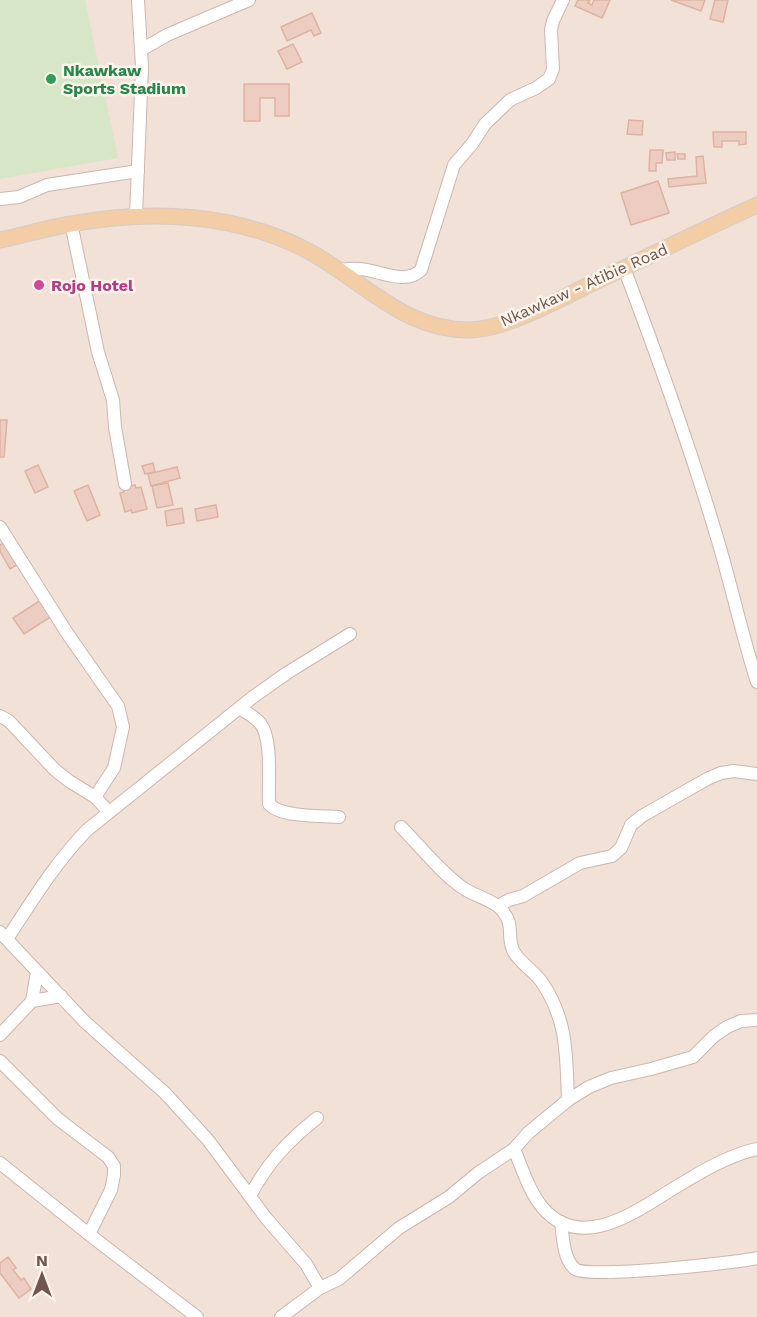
<svg xmlns="http://www.w3.org/2000/svg" width="757" height="1317" font-family="'Work Sans',sans-serif">
<rect width="100%" height="100%" fill="#faf0e6"/>
<!-- residential -->
<rect fill="#f1e1d6" x="0" y="0" width="757" height="1317"/>
<!-- green -->
<path fill="#d7e6c6" d="M0 0H85L118 158 0 179Z"/>
<!-- building -->
<g fill="#edcdc1" stroke="#deb2a3" stroke-width="1.5">
<path d="M578 0H590L588 3 592 5 594 0H610L602 18 575 6Z"/>
<path d="M671 0H705L701 11Z"/>
<path d="M715 0H728L723 22 710 19Z"/>
<path d="M312 13 321 33 314 36 311 30 287 41 281 27Z"/>
<path d="M293 44 302 62 287 69 278 51Z"/>
<path d="M244 84H289V116H275V98H260V121H244Z"/>
<path d="M629 120 643 121 642 135 627 134Z"/>
<path d="M713 132H746V144L739 145V141H722V147H714Z"/>
<path d="M650 150H663L662 163H656V171H649Z"/>
<path d="M675 152V160H667L666 153Z"/>
<path d="M677 154H685V159H678Z"/>
<path d="M703 156 706 183 669 187 668 179 697 176 696 157Z"/>
<path d="M658 181 669 213 631 225 621 193Z"/>
<path d="M0 420H7L4 457H0Z"/>
<path d="M153 463 155 472 145 474 142 466Z"/>
<path d="M38 465 48 487 35 493 25 471Z"/>
<path d="M177 467 180 478 151 486 148 474Z"/>
<path d="M168 483 173 505 157 508 152 486Z"/>
<path d="M88 485 100 515 87 521 74 491Z"/>
<path d="M135 485 136 488 141 487 147 509 132 513 131 510 125 512 120 493 124 492 123 488Z"/>
<path d="M216 505 218 517 197 521 195 509Z"/>
<path d="M182 508 184 523 167 526 165 511Z"/>
<path d="M8 541 20 563 10 569 0 551V545Z"/>
<path d="M44 598 55 614 24 634 13 618Z"/>
<path d="M8 1257 16 1268 13 1270 21 1280 24 1278 31 1289 19 1298 0 1273V1263Z"/>
</g>
<g fill="none" stroke-linecap="round" stroke-linejoin="round">
<defs>
<g id="minor">
<path d="M141 50 167 35 249 0"/>
<path d="M0 199 19 197 47 185 138 171"/>
<path d="M136 216 142 67 138 0"/>
<path d="M71 223 98 352 113 400 115 427 125 484"/>
<path d="M624 268C658 358 691 449 718 541 732 588 742 635 757 682"/>
<path d="M340 270C347 269 353 268 360 269 379 270 405 286 421 270L454 165 472 144 485 124 510 100 536 88 549 79 553 69 551 30 553 21 563 0"/>
<path d="M0 527 67 633 118 706 123 727 114 768 95 797"/>
<path d="M241 709C247 713 255 717 260 723 273 739 268 783 269 804 280 817 321 816 339 817"/>
<path d="M0 716 9 721 55 770 69 781 95 797 109 812"/>
<path d="M401 827C421 847 440 872 463 888 473 895 492 900 500 908 516 925 506 934 513 950 518 962 533 970 541 981 568 1020 566 1054 568 1100"/>
<path d="M498 906 509 900 523 896 580 863 612 856 621 848 631 825 642 816 707 779 721 773 734 771 757 774"/>
<path d="M0 932 85 1022 165 1093 208 1140 266 1218 306 1264 320 1288"/>
<path d="M7 939C32 901 55 863 87 830L253 697 287 673 350 634"/>
<path d="M32 1001 61 996"/>
<path d="M0 1035 32 1001 37 972"/>
<path d="M0 1061 58 1119 108 1157 114 1166V1175L111 1190 89 1234"/>
<path d="M514 1149C522 1168 529 1191 542 1207 584 1257 645 1204 686 1181 707 1168 732 1154 757 1149"/>
<path d="M0 1163 95 1239 197 1317"/>
<path d="M250 1196C268 1162 287 1142 317 1118"/>
<path d="M561 1222C563 1236 563 1259 575 1269 587 1279 734 1263 757 1258"/>
<path d="M281 1317 320 1288 339 1279 399 1228 449 1197 478 1173 514 1149 528 1133 568 1100 589 1087 611 1078 651 1069 693 1057 714 1036 727 1027 741 1021 757 1020"/>
</g>
<path id="major" d="M0 240C24 235 47 228 71 224 150 209 238 213 310 252 363 281 405 331 470 330 507 329 559 299 593 283 647 257 702 230 757 205"/>
</defs>
<!-- minor casing -->
<use href="#minor" stroke="#cbb7ae" stroke-width="14"/>
<!-- major casing -->
<use href="#major" stroke="#d4ccca" stroke-width="17"/>
<!-- minor -->
<use href="#minor" stroke="#fff" stroke-width="12"/>
<!-- major -->
<use href="#major" stroke="#f2cda5" stroke-width="15"/>
</g>
<!-- markers -->
<circle fill="#2e9e5b" stroke="#fdf5ec" stroke-width="2" cx="51" cy="79" r="6"/>
<circle fill="#d1479c" stroke="#fdf5ec" stroke-width="2" cx="39" cy="285" r="6"/>
<g text-anchor="middle" dominant-baseline="central" stroke-width="5" stroke-linejoin="round" paint-order="stroke">
<!-- leisure labels -->
<g font-size="16" font-weight="bold" fill="#27864d" stroke="#fdf5ec" text-anchor="start">
<text x="63" y="70">Nkawkaw<tspan x="63" dy="18">Sports Stadium</tspan></text>
</g>
<!-- hotel labels -->
<g font-size="16" font-weight="bold" fill="#b23c85" stroke="#fdf5ec" text-anchor="start">
<text x="51" y="285">Rojo Hotel</text>
</g>
<!-- street labels -->
<g font-size="16" fill="#71564e" stroke="#fdf5ec">
<text transform="translate(584 285) rotate(-24)">Nkawkaw - Atibie Road</text>
</g>
</g>
<!-- north arrow -->
<g transform="translate(42 1275)" stroke="#fdf5ec" stroke-width="4.5" paint-order="stroke">
<path d="M0-4.5L10 22L0 15L-10 22Z" fill="#71564e"/>
<text y="-9" font-size="16" font-weight="bold" text-anchor="middle" fill="#71564e">N</text>
</g>
</svg>
